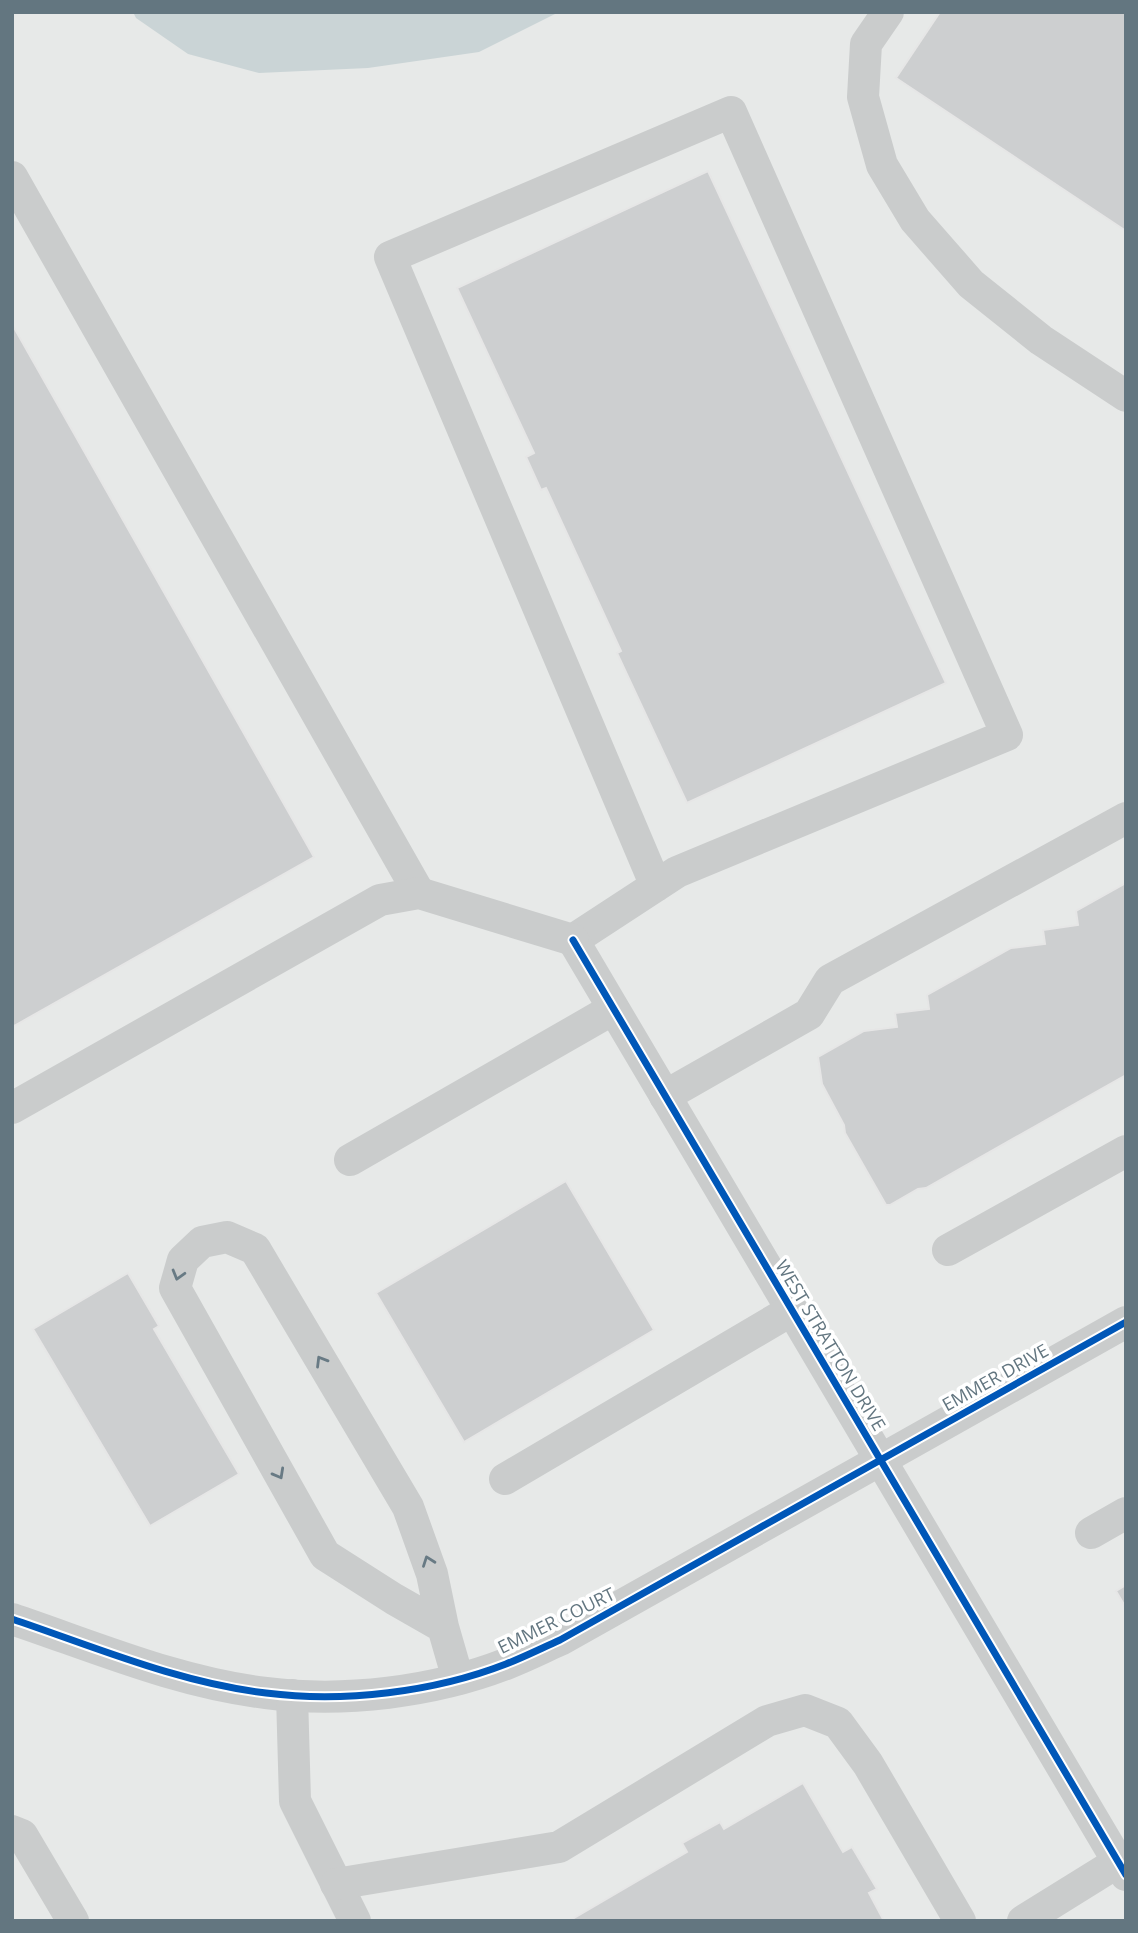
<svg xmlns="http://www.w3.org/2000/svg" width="1138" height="1933" font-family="'Open Sans',sans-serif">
<rect width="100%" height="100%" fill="#f7f7f6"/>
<!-- built -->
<rect fill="#e7e9e8" x="12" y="12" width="1114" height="1909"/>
<!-- water -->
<path fill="#cad4d6" d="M133 12H559L479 52 368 68 259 73 188 54 136 18Z"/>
<!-- building -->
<g fill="#cdcfd0" stroke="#e6e6e6" stroke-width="2">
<path d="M940 12H1126V231L896 78Z"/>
<path d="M708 171 946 683 687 803 617 653 621 651 546 488 541 490 526 457 534 453 457 288Z"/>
<path d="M12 324 314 857 14 1026 12 1023Z"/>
<path d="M1126 883V1075L926 1188 918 1189 890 1205H886L845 1133 844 1125 822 1084 818 1057 864 1031 897 1027 895 1013 929 1009 927 995 1011 948 1045 944 1043 930 1078 925 1076 911Z"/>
<path d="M566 1181 654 1330 464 1442 376 1293Z"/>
<path d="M128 1273 159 1326 154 1329 239 1474 150 1526 33 1329Z"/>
<path d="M1126 1585V1608L1116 1591Z"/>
<path d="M803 1783 843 1852 852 1847 877 1889 869 1893 884 1921H569L687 1852 682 1843 720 1822 724 1829Z"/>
</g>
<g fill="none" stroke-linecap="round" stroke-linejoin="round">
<!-- minor -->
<g stroke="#cacccc" stroke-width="32">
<path d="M888 12 866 44 863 97 882 165 915 220 971 284 1041 340 1126 396"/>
<path d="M12 177 419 893"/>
<path d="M573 940 677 872 1007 735 731 112 390 257 656 886"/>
<path d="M573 940 1126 1875"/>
<path d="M665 1096 809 1014 830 980 1126 818"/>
<path d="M12 1108 380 900 419 893 573 940"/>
<path d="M350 1160 613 1009"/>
<path d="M948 1250 1126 1151"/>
<path d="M505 1479 792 1310"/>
<path d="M1091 1533 1126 1513"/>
<path d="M12 1619C95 1647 179 1683 266 1693 344 1703 434 1692 506 1664 524 1657 542 1648 560 1640L1126 1322"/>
<path d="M443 1627 394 1599 325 1555 175 1288 183 1260 202 1242 227 1237 255 1249 408 1507 432 1574 443 1627 458 1679"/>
<path d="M292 1695 295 1801 355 1921"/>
<path d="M12 1831 22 1835 73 1921"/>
<path d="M336 1884 559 1847 767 1721 805 1710 838 1723 868 1764 960 1921"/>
<path d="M1023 1921 1118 1862"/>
</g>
<defs>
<g id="cycleway">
<path d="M573 940 1126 1875"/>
<path d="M12 1619C95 1647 179 1683 266 1693 344 1703 434 1692 506 1664 524 1657 542 1648 560 1640L1126 1322"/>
</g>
</defs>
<!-- cycleway casing -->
<use href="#cycleway" stroke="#fff" stroke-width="11"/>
<!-- cycleway -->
<use href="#cycleway" stroke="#0057b8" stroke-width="7"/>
</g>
<!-- one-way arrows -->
<defs><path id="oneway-chevron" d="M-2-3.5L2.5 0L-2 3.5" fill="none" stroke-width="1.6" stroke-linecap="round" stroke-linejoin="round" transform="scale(1.75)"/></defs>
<g stroke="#687a84">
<use href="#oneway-chevron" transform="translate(178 1275) rotate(106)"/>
<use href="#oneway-chevron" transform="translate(321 1361) rotate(-121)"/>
<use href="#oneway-chevron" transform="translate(279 1474) rotate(61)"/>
<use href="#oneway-chevron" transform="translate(428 1561) rotate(-110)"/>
</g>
<g text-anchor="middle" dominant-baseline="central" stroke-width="7" stroke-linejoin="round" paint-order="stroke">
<!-- street labels -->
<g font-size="18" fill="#637680" stroke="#fff">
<text transform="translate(831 1345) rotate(59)">WEST STRATTON DRIVE</text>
<text transform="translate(995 1377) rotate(-29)">EMMER DRIVE</text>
<text transform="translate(556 1620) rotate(-26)">EMMER COURT</text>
</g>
</g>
<!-- border -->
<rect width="1138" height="1933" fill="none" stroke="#637680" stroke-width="28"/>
</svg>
